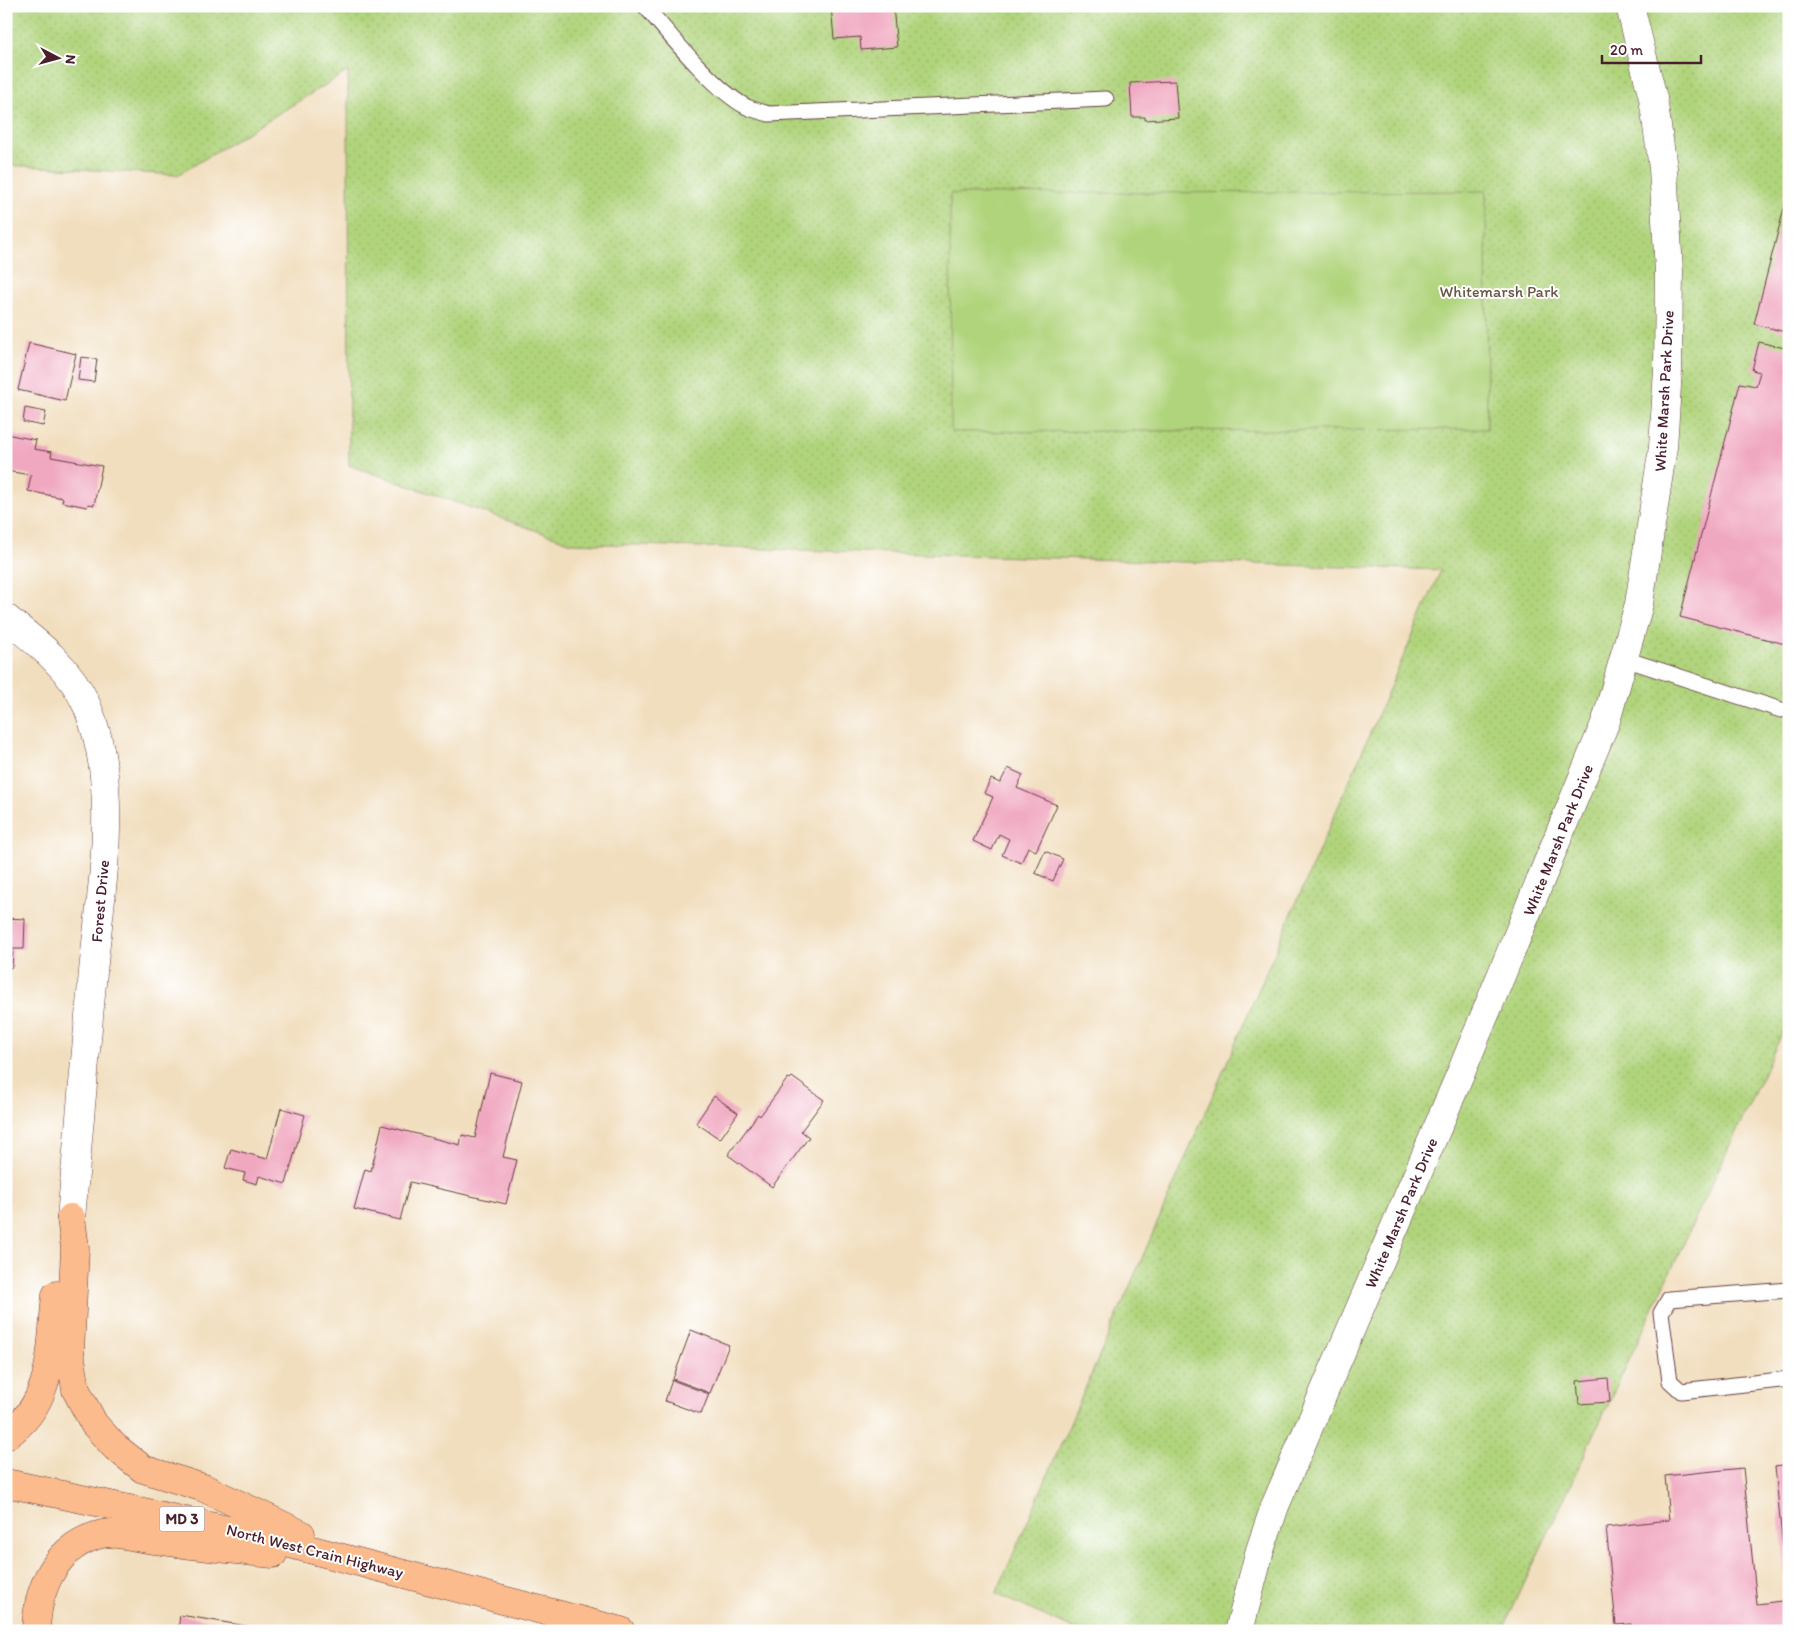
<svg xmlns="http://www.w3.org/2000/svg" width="1795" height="1637" font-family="Itim,sans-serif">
<defs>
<pattern id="park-dots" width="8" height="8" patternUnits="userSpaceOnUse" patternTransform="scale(1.25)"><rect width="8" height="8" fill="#b0d47c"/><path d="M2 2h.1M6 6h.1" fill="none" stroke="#99b66b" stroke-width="1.8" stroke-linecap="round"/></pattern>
</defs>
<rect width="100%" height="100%" fill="#fff"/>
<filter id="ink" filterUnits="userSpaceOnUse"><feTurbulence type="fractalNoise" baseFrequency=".02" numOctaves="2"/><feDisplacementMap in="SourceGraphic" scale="10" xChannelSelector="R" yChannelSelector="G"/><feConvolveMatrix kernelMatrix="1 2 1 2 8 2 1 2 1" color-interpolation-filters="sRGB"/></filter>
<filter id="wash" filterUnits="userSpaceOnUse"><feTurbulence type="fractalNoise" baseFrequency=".0096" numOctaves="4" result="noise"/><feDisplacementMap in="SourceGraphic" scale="20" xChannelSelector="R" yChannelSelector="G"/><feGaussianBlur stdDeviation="1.12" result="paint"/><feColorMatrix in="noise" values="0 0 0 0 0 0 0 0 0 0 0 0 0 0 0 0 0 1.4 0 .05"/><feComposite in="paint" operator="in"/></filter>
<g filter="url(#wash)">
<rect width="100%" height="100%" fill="#f1debe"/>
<!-- park -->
<path fill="url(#park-dots)" stroke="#7d7a54" d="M6 6H1789V1019L1502 1631H1078L996 1594 1441 570 572 543 349 465 348 71 178 175 6 165Z"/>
<!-- pitch -->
<path fill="#b0d47c" stroke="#7d7a54" d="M1486 191 1487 429 951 432 950 194Z"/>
<g id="blocks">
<!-- building -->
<g fill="#f0a7c0">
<path d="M831 6H893L897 47 861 50 860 37 834 39Z"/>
<path d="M1175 81 1178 118 1145 120V117H1132L1130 83Z"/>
<path d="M1789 189V333L1754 324Z"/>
<path d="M1759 342 1789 349V645L1680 617 1740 383 1756 386 1760 372 1752 370Z"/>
<path d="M29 343 76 354 65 401 18 390Z"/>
<path d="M81 357 97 359 94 382 78 380Z"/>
<path d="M25 408 46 412 43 426 23 422Z"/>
<path d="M6 434 36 440 34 449 52 452 51 457 102 466 94 505 88 504 87 507 62 502 63 498 28 491 31 475 6 471Z"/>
<path d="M1008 768 1023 775 1017 788 1057 805 1036 851 1028 847 1021 863 1002 855 1009 839 999 834 992 850 973 841 993 797 984 793 991 779 1000 783Z"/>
<path d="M1045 851 1063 859 1053 881 1035 873Z"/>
<path d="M6 918 25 919 24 949H13L12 967 9 968 8 989 6 988Z"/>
<path d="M490 1073 522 1081 503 1157 517 1160 506 1204 410 1182 400 1220 354 1209 365 1169 371 1171 382 1125 460 1145 462 1135 475 1138Z"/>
<path d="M792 1077 824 1100 801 1131 809 1137 772 1187 728 1155 758 1114 760 1116 788 1078 790 1079Z"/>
<path d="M714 1096 738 1113 720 1139 696 1123Z"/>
<path d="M281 1108 305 1115 286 1184 259 1176 257 1184 243 1180 245 1173 225 1168 231 1149 267 1159Z"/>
<path d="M691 1330 729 1345 710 1393 673 1379Z"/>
<path d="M1608 1378 1610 1402 1579 1404 1577 1381Z"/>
<path d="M672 1380 709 1394 701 1414 665 1401Z"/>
<path d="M1789 1464V1593H1787L1775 1466Z"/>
<path d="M1743 1468 1757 1604 1789 1600V1631H1632L1631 1624 1616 1625 1606 1527 1669 1520 1665 1476Z"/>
<path d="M180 1615 271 1630V1631H178Z"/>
</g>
</g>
</g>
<g filter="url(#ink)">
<use href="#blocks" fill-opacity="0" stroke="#633c41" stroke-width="1"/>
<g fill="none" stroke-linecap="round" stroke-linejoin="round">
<defs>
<g id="service">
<path d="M645 6C668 33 716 92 747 107 754 110 762 112 769 114L1106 99"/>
<path d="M1625 659 1781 710"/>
<path d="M1789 1290 1669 1299 1661 1313 1670 1381 1681 1391 1789 1379"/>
</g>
<g id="minor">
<path d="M6 618C38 643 71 668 87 706 121 787 101 888 93 972 86 1054 78 1136 71 1218"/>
<path d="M1239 1631 1260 1550 1275 1506 1460 1075 1606 721 1639 604 1663 447 1668 370 1669 271 1663 168 1653 98 1630 6"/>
</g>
<g id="trunk">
<path d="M71 1218 75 1248 70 1352 76 1390 94 1424 115 1447 143 1469 204 1488 301 1534"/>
<path d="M6 1436C55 1402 50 1348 56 1295"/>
<path d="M6 1483 267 1538 621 1631"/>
<path d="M36 1631C37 1588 56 1545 102 1534 113 1531 142 1539 155 1540 194 1546 233 1550 273 1554"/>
</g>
</defs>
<!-- service casing -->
<use href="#service" stroke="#633c41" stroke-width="17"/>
<!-- minor casing -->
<use href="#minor" stroke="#633c41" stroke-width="29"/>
<!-- trunk casing -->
<use href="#trunk" stroke="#633c41" stroke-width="29"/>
<!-- service -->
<use href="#service" stroke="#fff" stroke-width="15"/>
<!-- minor -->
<use href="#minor" stroke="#fff" stroke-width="28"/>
<!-- trunk -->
<use href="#trunk" stroke="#fbbb8c" stroke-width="28"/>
</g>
</g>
<g text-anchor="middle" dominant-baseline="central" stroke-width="4" stroke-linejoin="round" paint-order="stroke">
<!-- shield labels -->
<rect fill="#fff" stroke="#80626b" stroke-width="1" x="159.5" y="1506.5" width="45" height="25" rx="4"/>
<g font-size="15" font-weight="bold" fill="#4a1f2b">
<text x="182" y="1519">MD 3</text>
</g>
<!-- park labels -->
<g font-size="16" fill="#695543" stroke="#fff">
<text x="1499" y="291">Whitemarsh Park</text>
</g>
<!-- street labels -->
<g font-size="16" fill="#4a1f2b" stroke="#fff">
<text transform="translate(1664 391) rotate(-87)">White Marsh Park Drive</text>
<text transform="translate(1558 840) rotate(-68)">White Marsh Park Drive</text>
<text transform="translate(100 901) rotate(-85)">Forest Drive</text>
<text transform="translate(1401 1213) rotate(-67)">White Marsh Park Drive</text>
<text transform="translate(315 1551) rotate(14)">North West Crain Highway</text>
</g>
</g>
<!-- margin -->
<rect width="1795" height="1637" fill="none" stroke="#fff" stroke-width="25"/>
<!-- north arrow -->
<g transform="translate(58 58) rotate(96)" stroke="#ffffff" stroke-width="4" paint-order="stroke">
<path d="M0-4L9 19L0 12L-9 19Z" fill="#4a1f2b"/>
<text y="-8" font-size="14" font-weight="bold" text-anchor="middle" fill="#4a1f2b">N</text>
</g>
<!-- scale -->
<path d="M1602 55v8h99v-8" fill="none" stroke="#4a1f2b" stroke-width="2.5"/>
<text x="1610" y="55" font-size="15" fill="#4a1f2b" stroke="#ffffff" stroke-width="4" paint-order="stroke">20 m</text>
</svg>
